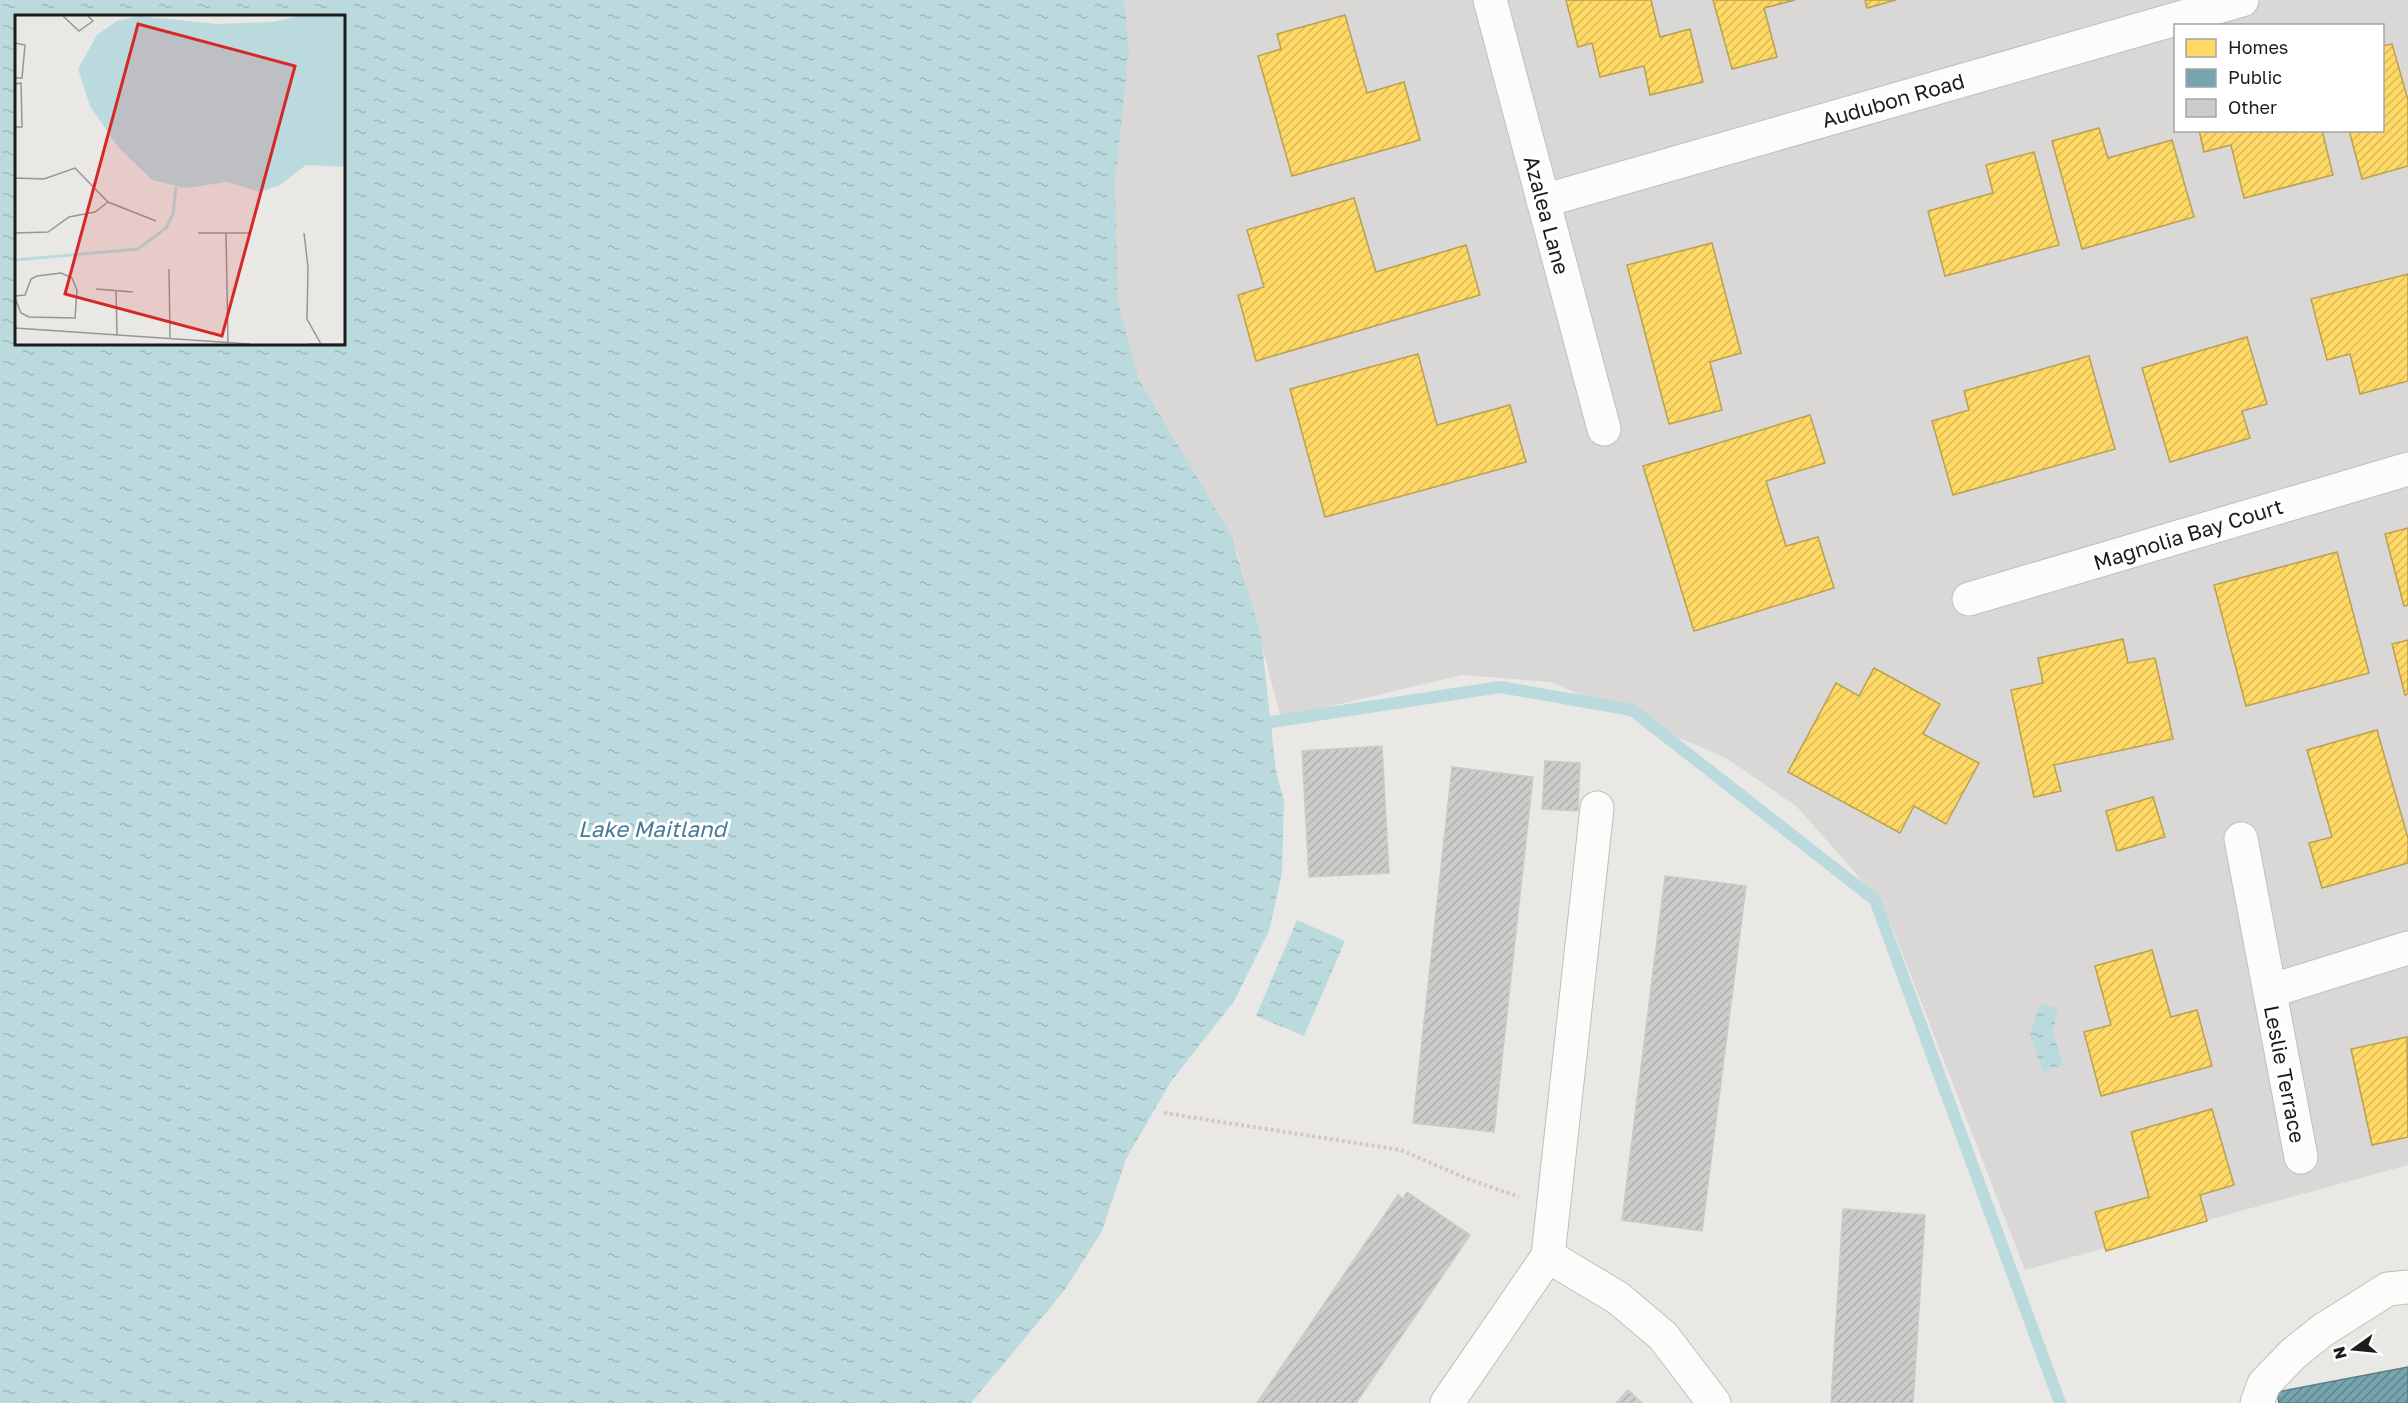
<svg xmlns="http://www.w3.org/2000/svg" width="2408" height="1403" font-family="'Golos Text',sans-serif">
<defs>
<pattern id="water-ripples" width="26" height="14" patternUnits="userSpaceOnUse" patternTransform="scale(1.5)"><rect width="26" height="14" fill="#badadd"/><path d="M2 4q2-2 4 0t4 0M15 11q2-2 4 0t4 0" fill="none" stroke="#9fbabd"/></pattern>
<pattern id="homes-hatch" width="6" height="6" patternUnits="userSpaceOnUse" patternTransform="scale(1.5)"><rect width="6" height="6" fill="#ffd966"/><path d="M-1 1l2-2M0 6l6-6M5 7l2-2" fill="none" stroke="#daba58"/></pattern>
<pattern id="public-hatch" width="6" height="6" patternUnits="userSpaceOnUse" patternTransform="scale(1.5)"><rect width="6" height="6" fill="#76a5af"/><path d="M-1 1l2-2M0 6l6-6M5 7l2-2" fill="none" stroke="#60868e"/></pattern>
<pattern id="building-hatch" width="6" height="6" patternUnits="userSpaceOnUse" patternTransform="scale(1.5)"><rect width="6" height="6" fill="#ceccca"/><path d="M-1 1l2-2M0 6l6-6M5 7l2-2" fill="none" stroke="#b0afad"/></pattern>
</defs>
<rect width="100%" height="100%" fill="#eae8e5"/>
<!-- residential -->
<path fill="#d9d8d6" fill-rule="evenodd" d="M814 0H2408V1165L2025 1270 1891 924 1854 871 1796 806 1726 758 1551 682 1462 675 1281 718 1237 551 912 111ZM2176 26H2382V130H2176Z"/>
<!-- water -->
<g fill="url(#water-ripples)" fill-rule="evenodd">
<path d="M0 0H1122L1125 7 1129 49 1115 182 1118 303 1139 380 1231 535 1261 635 1276 771 1284 801 1282 873 1269 931 1234 1001 1170 1083 1126 1159 1102 1231 1064 1291 971 1403H0ZM16 16H344V344H16Z"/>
<path d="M1297 920 1345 941 1304 1036 1256 1016Z"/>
<path d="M2040 1004 2058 1008 2053 1033 2063 1065 2043 1072 2030 1035Z"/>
</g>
<!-- homes -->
<g fill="url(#homes-hatch)" stroke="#bba050" stroke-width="1.5">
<path d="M1566 0H1651L1660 37 1690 29 1703 82 1650 95 1644 66 1600 77 1592 43 1578 47Z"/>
<path d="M1713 0H1795L1764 8 1777 57 1732 69Z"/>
<path d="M1865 0H1896L1867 8Z"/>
<path d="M1345 15 1367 93 1404 82 1420 140 1292 176 1258 56 1281 49 1277 34Z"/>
<path d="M2392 44 2408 100V166L2362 179 2349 130H2382V46Z"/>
<path d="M2099 128 2108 158 2172 140 2194 217 2082 249 2052 141Z"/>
<path d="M2199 130H2322L2333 175 2244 198 2231 145 2204 152Z"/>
<path d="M2034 152 2059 245 1945 276 1928 211 1993 193 1986 165Z"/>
<path d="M1354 198 1376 272 1466 245 1480 295 1256 361 1238 295 1264 287 1247 230Z"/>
<path d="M1712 243 1741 353 1710 362 1722 410 1669 424 1627 265Z"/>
<path d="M2408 274V381L2360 394 2350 354 2327 360 2311 299Z"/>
<path d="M2247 337 2267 404 2242 411 2250 438 2170 462 2142 368Z"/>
<path d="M1418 354 1437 425 1510 405 1526 462 1325 517 1290 389Z"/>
<path d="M2089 356 2115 449 1953 495 1932 421 1969 410 1964 391Z"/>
<path d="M1810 415 1825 463 1766 481 1786 546 1818 537 1834 588 1694 631 1643 466Z"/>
<path d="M2408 528V605L2404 606 2385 534Z"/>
<path d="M2337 552 2369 673 2246 706 2214 585Z"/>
<path d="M2123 639 2128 663 2155 658 2173 739 2054 765 2061 791 2034 797 2011 690 2043 683 2038 658Z"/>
<path d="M2408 640V694L2405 695 2392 644Z"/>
<path d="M1874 668 1940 704 1923 734 1979 763 1946 824 1914 806 1900 833 1788 772 1836 683 1859 696Z"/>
<path d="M2377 730 2408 838V863L2322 888 2309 843 2332 837 2307 750Z"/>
<path d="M2153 797 2165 837 2117 851 2106 811Z"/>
<path d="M2152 950 2171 1017 2197 1010 2212 1066 2101 1096 2084 1032 2111 1025 2095 966Z"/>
<path d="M2407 1037 2408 1137 2372 1145 2351 1049Z"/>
<path d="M2212 1109 2234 1185 2200 1195 2207 1221 2106 1251 2095 1212 2149 1197 2131 1132Z"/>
</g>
<!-- public -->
<path fill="url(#public-hatch)" stroke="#5b7c83" stroke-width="1.5" d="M2408 1367V1403H2279L2277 1392Z"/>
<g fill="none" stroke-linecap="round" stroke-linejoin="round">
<!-- stream -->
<path stroke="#badadd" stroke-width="12" d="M1271 722 1500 687 1632 710 1875 900 2060 1403"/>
</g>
<!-- building -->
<g fill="url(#building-hatch)" stroke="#cdc9c7" stroke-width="1.5">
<path d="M1382 746 1389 873 1309 877 1302 751Z"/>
<path d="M1545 761 1580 763 1578 811 1542 809Z"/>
<path d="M1452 767 1533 777 1494 1132 1413 1123Z"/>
<path d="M1665 876 1746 886 1702 1231 1622 1220Z"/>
<path d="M1407 1192 1470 1235 1356 1403H1257L1398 1195 1403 1199Z"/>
<path d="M1843 1209 1925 1215 1913 1403H1831Z"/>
<path d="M1628 1390 1642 1403H1616Z"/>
</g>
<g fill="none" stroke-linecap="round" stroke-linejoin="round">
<defs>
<g id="minor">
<path d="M1490 0 1604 429"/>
<path d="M1543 201 2242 0"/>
<path d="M1969 599 2408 469"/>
<path d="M2241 839 2301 1157"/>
<path d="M2270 991 2408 948"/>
<path d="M1548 1256 1618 1298 1663 1336 1714 1403"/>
<path d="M1447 1403 1548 1256 1597 808"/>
<path d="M2257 1403 2264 1384 2294 1353 2323 1330 2388 1289 2408 1287"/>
</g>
</defs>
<!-- minor casing -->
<use href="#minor" stroke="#c0bfbd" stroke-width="35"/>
<!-- path -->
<path stroke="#d5c6c6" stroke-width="4" stroke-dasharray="3 3" stroke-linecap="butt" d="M1164 1113 1401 1150 1468 1179 1519 1197"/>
<!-- minor -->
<use href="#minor" stroke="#fcfcfb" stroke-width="33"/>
</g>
<g text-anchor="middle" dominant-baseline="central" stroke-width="6" stroke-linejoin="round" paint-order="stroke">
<!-- street labels -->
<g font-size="21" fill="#1c1c1c" stroke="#fff">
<text transform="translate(1893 100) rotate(-16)">Audubon Road</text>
<text transform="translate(1547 215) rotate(75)">Azalea Lane</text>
<text transform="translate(2188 534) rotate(-17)">Magnolia Bay Court</text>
<text transform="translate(2285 1074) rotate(79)">Leslie Terrace</text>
</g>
<!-- water labels -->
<g font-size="22" font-style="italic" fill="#487a97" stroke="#fff">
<text x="652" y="828">Lake Maitland</text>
</g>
</g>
<!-- overview -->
<g transform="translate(15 15)">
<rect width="330" height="330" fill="#eae8e5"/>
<path d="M124 1 202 9 257 7 284 1H330V152L291 150 265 170 245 177 212 167 171 173 137 165 103 132 75 91 63 54 82 20 102 6Z" fill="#badadd"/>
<path fill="none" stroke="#badadd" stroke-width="3" d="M0 245 123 234 151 213 158 199 161 172"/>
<path fill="none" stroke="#989695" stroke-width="1.5" d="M48 1 64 16 78 6 73 1M0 28 10 30 7 63H0M0 69 6 68 7 112H0M0 163 29 164 60 153 93 187 141 206M0 218 33 217 54 202 80 197 93 187M183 218H235M211 218 213 328M289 218 293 252 292 304 306 329M154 254 155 323M81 274 118 277M101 276 102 320M0 281 10 280 16 264 22 261 46 258 57 263 62 275 60 303 14 302 6 298 0 283M0 313 235 329M293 329H330"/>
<path fill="#d62828" fill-opacity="0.15" stroke="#d62828" stroke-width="3" d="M123 9 280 51 207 321 50 279Z"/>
<rect width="330" height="330" fill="none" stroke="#1c1c1c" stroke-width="3"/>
</g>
<!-- legend -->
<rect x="2174" y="24" width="210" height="108" fill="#ffffff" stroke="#a4a4a4" stroke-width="1.5"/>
<rect x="2186" y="39" width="30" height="18" fill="#ffd966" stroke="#a4a4a4" stroke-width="1.5"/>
<text x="2228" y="54" font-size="18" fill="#1c1c1c">Homes</text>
<rect x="2186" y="69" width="30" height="18" fill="#76a5af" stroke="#a4a4a4" stroke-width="1.5"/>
<text x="2228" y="84" font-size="18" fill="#1c1c1c">Public</text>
<rect x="2186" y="99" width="30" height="18" fill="#ceccca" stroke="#a4a4a4" stroke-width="1.5"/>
<text x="2228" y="114" font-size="18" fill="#1c1c1c">Other</text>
<!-- north arrow -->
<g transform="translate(2354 1349) rotate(255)" stroke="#ffffff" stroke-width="4.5" paint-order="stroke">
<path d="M0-4.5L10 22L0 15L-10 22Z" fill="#1c1c1c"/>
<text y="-9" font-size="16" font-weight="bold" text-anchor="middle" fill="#1c1c1c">N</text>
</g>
</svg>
